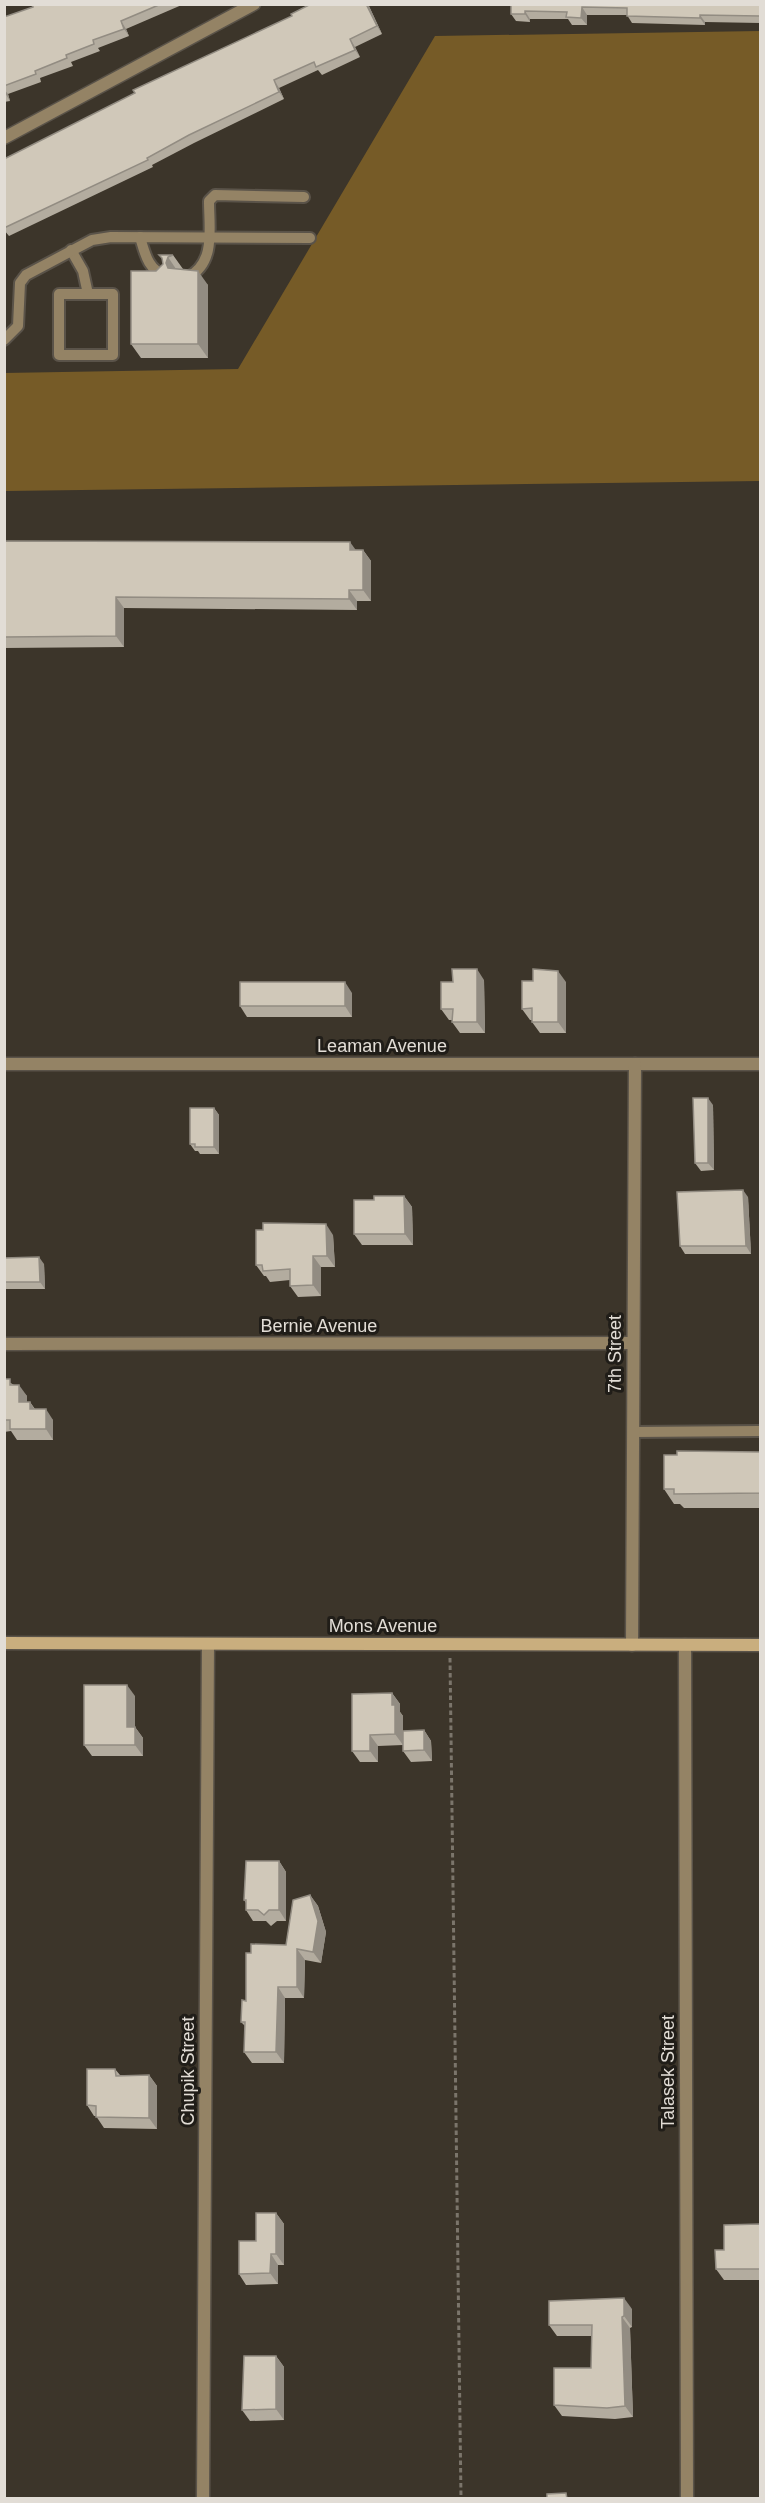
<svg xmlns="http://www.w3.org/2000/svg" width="765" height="2503" font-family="Helvetica,sans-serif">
<rect width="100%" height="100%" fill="#3c352a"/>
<!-- green -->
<path fill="#765b27" d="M760 31V481L5 491 4 373 238 369 435 36Z"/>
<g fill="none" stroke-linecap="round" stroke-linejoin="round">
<defs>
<g id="lane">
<path d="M140 237C145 254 148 270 166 276"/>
<path d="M71 250 83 271 88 294"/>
<path d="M188 277C216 263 209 228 209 201L215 195 304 197"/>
<rect x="59" y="294" width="54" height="61"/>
<path d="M4 340 18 326 20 283 26 275 92 240 111 237 310 238"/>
<path d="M633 1432 760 1431"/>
</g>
<g id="street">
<path d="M4 138 254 4"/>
<path d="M4 1064H760"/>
<path d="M4 1344 633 1343"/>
<path d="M632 1645 635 1064"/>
<path d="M685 1645 687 2498"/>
<path d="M203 2498 208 1644"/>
</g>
<path id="secondary" d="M4 1643 760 1645"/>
</defs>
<!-- lane casing -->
<use href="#lane" stroke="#5a5349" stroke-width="14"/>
<!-- street casing -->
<use href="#street" stroke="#5a5349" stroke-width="15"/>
<!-- secondary casing -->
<use href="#secondary" stroke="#5a5349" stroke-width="15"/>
<!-- path -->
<path stroke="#7b756b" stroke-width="3" stroke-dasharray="4.5 3" stroke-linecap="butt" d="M450 1658 461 2498"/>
<!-- lane -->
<use href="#lane" stroke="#948365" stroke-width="10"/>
<!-- street -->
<use href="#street" stroke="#948365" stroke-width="12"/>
<!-- secondary -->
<use href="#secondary" stroke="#c9ae7e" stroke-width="12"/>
</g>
<!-- wall -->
<g fill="#b3ac9f">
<path d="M32 4H184L126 29 129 36 98 48 100 51 71 62 73 66 40 78 41 82 8 94 10 101 4 102V30L33 7Z"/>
<path d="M311 4H368L382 34 355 47 360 57 322 75 318 70 279 88 284 99 194 143 152 165 153 167 9 236 4 230V159L292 16Z"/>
<path d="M470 4H760V23L705 22V25L632 23 627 15H587V25H572L568 19H530V22L516 21 511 14V5Z"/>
<path d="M159 255H173L183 269 208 285V358H141L131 344 156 271 163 264V260Z"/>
<path d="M4 541 363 550 371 561V601H357V610L124 608V647L4 648Z"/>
<path d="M484 980 485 1033H460L452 1022V1020H449L441 1009 453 982Z"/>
<path d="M566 982V1033H540L532 1022V1020H530L522 1009Z"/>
<path d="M352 993V1017H247L240 1006Z"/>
<path d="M713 1105 714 1170 701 1171 695 1163Z"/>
<path d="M214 1108 219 1115V1154H200L198 1151H195L190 1144Z"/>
<path d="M404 1196 412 1207 413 1245H362L354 1234 374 1200Z"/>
<path d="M748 1197 751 1254H685L680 1246Z"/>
<path d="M333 1235 335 1267H321V1296L298 1297 290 1286V1280L270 1282 266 1276H264L256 1265Z"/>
<path d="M4 1258 44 1264 45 1289H4Z"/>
<path d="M4 1379 14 1385 27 1396V1402H30L35 1409 53 1420V1440H17L11 1431 4 1432Z"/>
<path d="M760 1452V1508H684L680 1504H674L664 1489Z"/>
<path d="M392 1693 400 1704V1712L403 1716V1731L424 1730 431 1741 432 1761 411 1762 403 1751V1745L378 1746V1762H360L352 1751Z"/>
<path d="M135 1696V1727L143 1738V1756H92L84 1745Z"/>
<path d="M279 1861 286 1872V1921H277L271 1926 266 1921H253L246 1910V1903L244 1900Z"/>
<path d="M310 1895 318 1906 326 1932 321 1963 305 1960 304 1998H285L284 2063H252L244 2052 245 2026 241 2022 246 2001 251 1953 286 1945Z"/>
<path d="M115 2069 120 2075H149L157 2086V2129L104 2128 96 2116H94L87 2105Z"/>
<path d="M276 2213 284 2224V2265H278V2284L246 2285 239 2274 256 2241Z"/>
<path d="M760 2224V2280H724L716 2269 724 2250Z"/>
<path d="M632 2309V2327L630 2328 633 2417 615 2419 562 2416 554 2405 591 2368 592 2336H557L549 2325Z"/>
<path d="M276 2356 284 2367V2420L250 2421 242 2410Z"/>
</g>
<!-- shaded-wall -->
<g fill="#928c82">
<path d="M366 4H368L382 34 377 26Z"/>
<path d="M582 7 587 15V25L581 18Z"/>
<path d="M525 11 530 19V22L525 14Z"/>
<path d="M700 15 705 22V25L700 18Z"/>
<path d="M121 21 126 29 129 36 124 29Z"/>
<path d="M350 39 355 47 360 57 355 50Z"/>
<path d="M274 80 279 88 284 99 279 92Z"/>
<path d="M4 89 8 94 10 101 5 93Z"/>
<path d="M168 257 178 272 168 268 166 263Z"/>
<path d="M198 271 208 285V358L198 344Z"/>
<path d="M350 542 358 553 350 550Z"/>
<path d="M363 550 371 561V601L363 590Z"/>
<path d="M349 590 357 601V610L349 599Z"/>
<path d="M116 597 124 608V647L116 636Z"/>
<path d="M477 969 484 980 485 1033 477 1022Z"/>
<path d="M558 971 566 982V1033L558 1022Z"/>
<path d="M345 982 352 993V1017L345 1006Z"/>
<path d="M708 1098 713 1105 714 1170 708 1163Z"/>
<path d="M214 1108 219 1115V1154L214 1147Z"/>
<path d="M743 1190 748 1197 751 1254 746 1246Z"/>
<path d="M404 1196 412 1207 413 1245 405 1234Z"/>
<path d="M326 1224 333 1235 335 1267 327 1256Z"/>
<path d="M313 1256 321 1267V1296L313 1285Z"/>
<path d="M39 1257 44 1264 45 1289 40 1282Z"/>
<path d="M19 1385 27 1396V1413L19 1402Z"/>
<path d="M30 1402 37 1413 30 1409Z"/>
<path d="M46 1409 53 1420V1440L46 1429Z"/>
<path d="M127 1685 135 1696V1738L127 1727Z"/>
<path d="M392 1693 400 1704V1712L403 1716V1745L395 1734 392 1705Z"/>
<path d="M135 1727 143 1738V1756L135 1745Z"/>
<path d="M424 1730 431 1741 432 1761 424 1750Z"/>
<path d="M370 1735 378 1746V1762L370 1751Z"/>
<path d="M279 1861 286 1872V1921L279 1910Z"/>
<path d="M310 1895 318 1906 326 1932 321 1963 313 1952Z"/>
<path d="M297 1949 305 1960 304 1998 297 1987Z"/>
<path d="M278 1987 285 1998 284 2063 276 2052Z"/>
<path d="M149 2075 157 2086V2129L149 2118Z"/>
<path d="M276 2213 284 2224V2265L276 2254Z"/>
<path d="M271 2254 278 2265V2284L270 2273Z"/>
<path d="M624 2298 632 2309V2327L624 2316Z"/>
<path d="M622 2317 630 2328 633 2417 625 2406Z"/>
<path d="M276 2356 284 2367V2420L276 2409Z"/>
</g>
<!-- building -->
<g fill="#d0c8b9" stroke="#928c82" stroke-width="1.5">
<path d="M32 4H161L121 21 124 29 93 40 94 44 66 55 67 58 35 71 36 74 4 86V17L33 7Z"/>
<path d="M311 4H366L377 26 350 39 355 50 316 67 314 62 274 80 279 92 189 135 147 158 148 160 4 228V159L135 93 133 90 292 16 291 14Z"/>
<path d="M511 4H760V16L700 15V18L627 16V8L582 7 581 18 566 17 567 12 525 11V14H511Z"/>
<path d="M159 255H173L168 257 166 263 168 268 198 271V344H131V271H156L163 264 162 258Z"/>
<path d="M4 541 350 542V550H363V590H349V599L116 597V636L4 637Z"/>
<path d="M452 969H477V1022H452L453 1009H441V982H453Z"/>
<path d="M533 969 558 971V1022H532V1008L522 1009V981H533Z"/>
<rect x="240" y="982" width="105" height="24"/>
<path d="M693 1098H708V1163H695Z"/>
<path d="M190 1108H214V1147H195V1144H190Z"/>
<path d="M743 1190 746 1246H680L677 1192Z"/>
<path d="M374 1196H404L405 1234H354V1200H374Z"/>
<path d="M263 1223 326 1224 327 1256H313V1285L290 1286V1269L263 1271 262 1265H256V1230H263Z"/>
<path d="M39 1257 40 1282H4V1258Z"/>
<path d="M4 1379H10V1385H19V1402H30V1409H46V1429H10V1420H4Z"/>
<path d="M677 1451 760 1452V1493L674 1494V1489H664V1455H677Z"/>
<path d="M84 1685H127V1727H135V1745H84Z"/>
<path d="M392 1693V1705H395V1734L370 1735V1751H352V1694Z"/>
<path d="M424 1730V1750L403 1751V1731Z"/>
<path d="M246 1861H279V1910H269L264 1915 258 1910H246V1900H244Z"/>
<path d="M310 1895 318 1921 313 1952 297 1949V1987H278L276 2052H244L245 2022H241L242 2000 246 2001V1953H251V1944L286 1945 293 1900Z"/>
<path d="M87 2069H115L116 2076 149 2075V2118L96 2117V2106L87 2105Z"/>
<path d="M256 2213H276V2254H271L270 2273 239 2274V2241H256Z"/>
<path d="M760 2224V2269H716L715 2250H724V2225Z"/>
<path d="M624 2298V2316L622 2317 625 2406 607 2408 554 2405V2368H591L592 2325H549V2301Z"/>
<path d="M244 2356H276V2409L242 2410Z"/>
<path d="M566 2493 567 2499H547V2494Z"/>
</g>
<g text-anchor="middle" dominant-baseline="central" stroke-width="6" stroke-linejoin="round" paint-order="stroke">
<!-- street labels -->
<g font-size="18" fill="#e2ddd6" stroke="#201d18">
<text x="382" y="1046">Leaman Avenue</text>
<text x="319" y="1326">Bernie Avenue</text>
<text transform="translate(615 1354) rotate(-90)">7th Street</text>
<text x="383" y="1626">Mons Avenue</text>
<text transform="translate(188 2071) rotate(-90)">Chupik Street</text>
<text transform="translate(668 2072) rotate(-90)">Talasek Street</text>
</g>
</g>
<!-- border -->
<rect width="765" height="2503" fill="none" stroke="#e2ddd6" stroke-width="12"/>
</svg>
